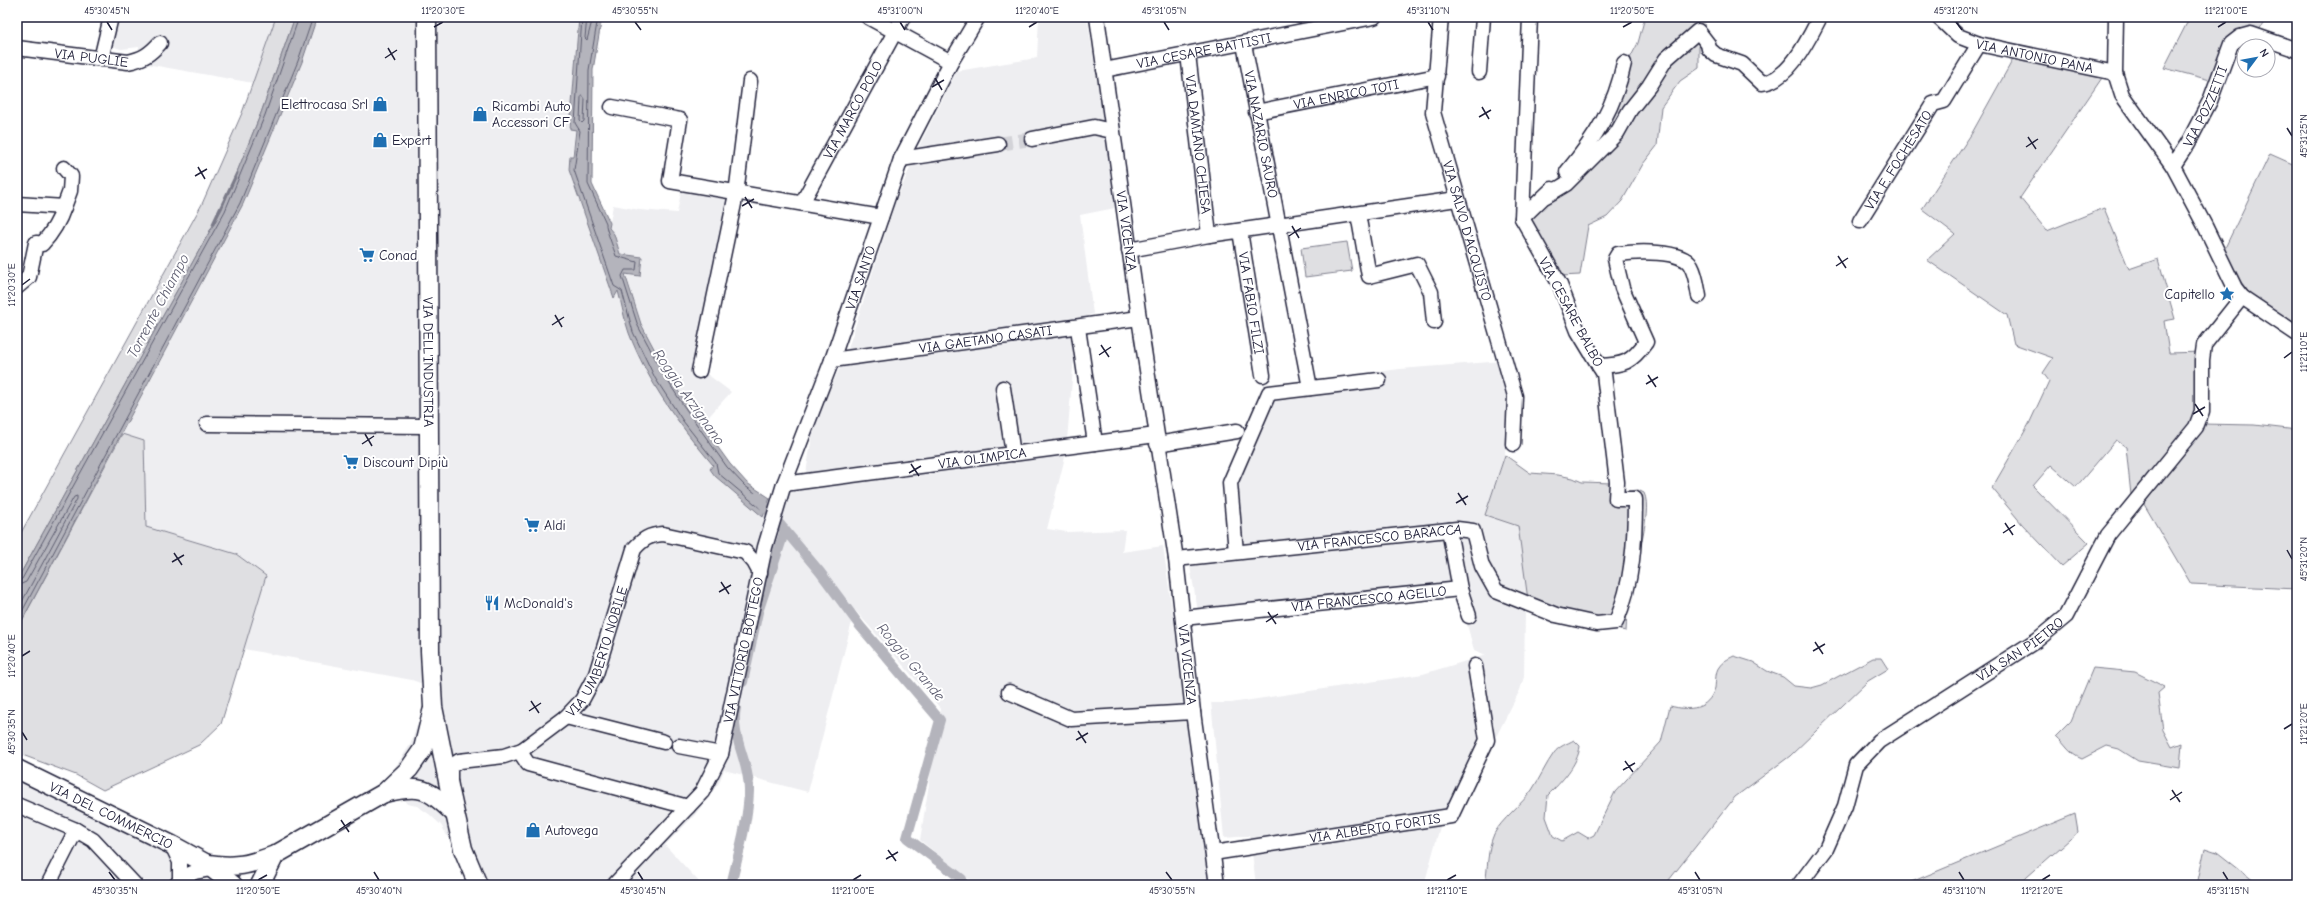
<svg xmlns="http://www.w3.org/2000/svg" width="2314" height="902" font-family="'Comic Neue',sans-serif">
<rect width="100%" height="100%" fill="#fff"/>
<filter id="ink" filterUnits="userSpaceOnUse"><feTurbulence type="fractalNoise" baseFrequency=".025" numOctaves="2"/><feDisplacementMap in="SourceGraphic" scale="8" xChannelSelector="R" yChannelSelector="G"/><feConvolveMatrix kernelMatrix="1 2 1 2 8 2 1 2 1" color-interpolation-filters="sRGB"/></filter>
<g filter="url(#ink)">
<!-- built -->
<g fill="#eeeef1">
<path d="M115 17H276L253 83 135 62 139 47 121 49 115 47 111 42Z"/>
<path d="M317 17H579L570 129H576L569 170 614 297 618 291 629 333 652 380 680 423 713 465 710 469 715 476 763 516 770 498 806 473 812 436 823 403 846 355 895 203 921 142 957 71 1037 58 1039 17H1087L1106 132 1115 208 1080 215 1093 314 1077 319 1066 453 1047 529 1067 532 1125 530 1122 552 1163 546 1186 707 1193 774 1214 885H976L920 840 941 709 855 610 808 792 724 770 719 783 694 816 665 845 702 885H475L441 825 429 814 417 806 407 804 388 778 410 745 431 687 412 680 244 649 266 576 236 554 146 527 144 441 122 434 243 204 302 62Z"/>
<path d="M683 182 728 192 702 341 701 376 707 374 731 392 702 424 667 373 641 324 614 234 609 228 613 205 640 210 677 213Z"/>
<path d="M1503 361 1509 375 1505 455 1485 515 1518 526 1528 600 1523 611 1525 612 1524 677 1520 690 1484 760 1487 749 1444 812 1424 885H1256L1250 836 1224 838 1211 701V703H1231L1423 674 1486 655 1474 650 1458 592 1200 622 1189 561 1239 548 1242 544 1235 481 1239 451 1258 398 1263 390 1271 386 1400 369Z"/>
<path d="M17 774 231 885H17Z"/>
</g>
<!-- green -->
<g fill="#dfdfe2" stroke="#80808e">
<path d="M276 17H295L261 113 222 209 17 580V540L202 204 242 113Z"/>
<path d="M1645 17H1706L1699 48V68L1680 81 1661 107 1657 146 1643 164 1622 201 1607 217 1588 226 1580 275 1561 276 1531 222 1529 214 1579 155 1638 43Z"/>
<path d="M2190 17H2268L2258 31 2246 34 2214 81 2164 68Z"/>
<path d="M2016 54 2106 72 2020 198 2047 231 2104 208 2129 269 2158 259 2175 319 2164 321 2169 353 2202 352V424L2254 425 2297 430V589L2191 584 2138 494 2143 486 2142 481 2131 495 2126 447 2116 440 2076 487 2051 465 2033 486 2089 543 2062 566 2022 524 1992 488 2029 424 2049 381 2043 373 2053 358 2014 344 2007 315 1927 260 1955 234 1922 209 1972 133Z"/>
<path d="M2270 154 2297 166V327L2250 294 2238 278 2224 250Z"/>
<path d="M1347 242 1352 271 1305 277 1301 248Z"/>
<path d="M122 434 144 441 146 527 236 554 266 576 221 724 199 745 103 790 76 775 17 753V630Z"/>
<path d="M1505 455 1530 473 1558 475 1573 478 1582 482 1612 483 1621 492 1638 490 1644 493C1654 513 1631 576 1628 600 1626 610 1627 621 1626 631L1523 611 1528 600 1518 526 1485 515Z"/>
<path d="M1734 656 1753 662 1767 671 1783 677 1794 686 1811 688 1822 685 1873 658H1881L1888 669 1868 681 1790 756 1735 797 1665 885H1485C1488 868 1487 850 1494 834 1501 820 1522 804 1532 790 1540 778 1546 764 1554 753 1559 746 1567 744 1574 740L1580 746C1578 765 1561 782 1548 795L1546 817 1553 836 1562 841 1578 832 1588 838 1594 835 1615 792 1661 742 1670 706C1690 711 1708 710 1715 688 1716 681 1715 672 1719 667 1723 661 1728 659 1734 656Z"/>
<path d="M2093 668 2135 672 2165 687 2158 693 2163 730 2172 747 2182 743 2180 768 2138 761 2119 749 2107 746 2082 759C2069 754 2066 745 2056 736L2071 721Z"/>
<path d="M2075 814 2078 832 2018 885H1904Z"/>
<path d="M2205 848 2217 852 2259 885H2197Z"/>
</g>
<!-- water -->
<g fill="#b4b4bc" stroke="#7a7a88">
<path d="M295 17H317L302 62 243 204 17 630V580L222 209 261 113Z"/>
<path d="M579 17H602L593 70 592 184 610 223 609 228 614 234 620 254 642 257 640 276 625 274 641 324 667 373 686 403 730 464 747 483 770 498 763 517 715 476 710 469 713 465C680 426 647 381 629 333 624 319 622 305 618 291L614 298 569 170 570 156H573L576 130 570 129Z"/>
</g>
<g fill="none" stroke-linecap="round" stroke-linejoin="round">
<!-- shore -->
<g stroke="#5c5c6f" stroke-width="1">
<path d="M582 17 575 123 580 131 574 170 614 286 622 291 633 332 655 378 683 421 716 463 718 473 761 509 764 499 745 486 727 467 683 405 664 375 638 326 622 276 625 270H636L637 262 616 256C614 249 605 228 606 223L588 184 589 70 598 17"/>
<path d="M587 17 585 38 587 40 593 17"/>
<path d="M583 96 585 99 584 121 582 123 580 121 581 98Z"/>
<path d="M17 581 22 579 225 211 265 115 299 17"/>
<path d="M17 586 26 582 74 497 77 496V499L17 611"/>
<path d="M17 621 240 203 298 61 313 17"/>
</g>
<!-- stream -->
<path stroke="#7a7a88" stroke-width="3" d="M213 224 237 173"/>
<!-- canal -->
<g stroke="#b4b4bc" stroke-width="10">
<path d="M757 497 820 572 860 626 940 720 907 838 962 879"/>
<path d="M743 682 758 612 785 530"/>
<path d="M731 885C738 855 748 822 749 791 750 763 730 737 736 708"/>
</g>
<!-- minor-tunnel -->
<path stroke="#d3d3d8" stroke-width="14" stroke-dasharray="14 7" stroke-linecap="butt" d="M998 144 1032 139"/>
<defs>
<g id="minor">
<path d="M868 17 951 62"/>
<path id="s1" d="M1097 17 1139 318 1176 559 1193 712 1217 885"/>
<path id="s2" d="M1441 17 1433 112 1515 396 1513 444"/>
<path id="s3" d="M1938 17 1958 36 1979 44 2115 73"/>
<path d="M2116 17 2115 73 2122 95 2173 166 2205 226 2235 288 2242 297 2297 334"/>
<path id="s4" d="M1244 44 1310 388"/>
<path id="s5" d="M17 48 128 62C143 59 150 54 160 43"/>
<path id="s6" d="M1188 54 1209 235"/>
<path d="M101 59 111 17"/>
<path id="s7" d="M1104 70 1374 17"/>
<path d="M1479 72 1483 17"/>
<path d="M612 107 680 120 670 181 881 217"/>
<path id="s8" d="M1256 112 1437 76"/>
<path d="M1032 139 1094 127 1112 131"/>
<path d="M901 159 998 144"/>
<path id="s9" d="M2173 166 2188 143 2210 101 2231 44 2240 37 2251 34 2297 50"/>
<path d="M1567 172C1596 137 1615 107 1624 63"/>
<path d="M1546 196 1566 184 1617 133 1630 110 1649 86 1666 59 1698 31 1708 44 1709 49 1716 55 1742 64 1762 83C1789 81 1809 38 1820 17"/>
<path id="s10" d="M802 203 903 17"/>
<path d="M17 204 64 207 70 191 71 176 64 168"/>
<path d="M1358 214 1369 276 1417 264 1431 292 1434 322"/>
<path d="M1522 218 1552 189"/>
<path id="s11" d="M1860 221 1933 104 1944 101 1979 44"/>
<path id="s12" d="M1240 231 1263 375"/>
<path d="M1129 250 1209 235 1457 199"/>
<path d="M17 287 29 277 36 243 42 244C53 232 59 222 64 207"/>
<path d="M1078 328 1095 443"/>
<path id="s13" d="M832 360 1139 318"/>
<path d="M1599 366C1624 365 1631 363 1646 342L1622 288 1615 259 1618 254C1634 252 1683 249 1691 266 1696 275 1697 286 1699 296"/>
<path d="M699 371 736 194 750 81"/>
<path d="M1003 388 1013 454"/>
<path d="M207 424 428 426"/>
<path d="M1157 444 1237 431"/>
<path id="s14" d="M784 484 1156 435"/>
<path d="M1449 530 1460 589 1469 616"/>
<path d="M1236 552 1230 483 1269 393 1379 380"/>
<path id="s15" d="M1176 559 1457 529 1473 531 1482 566 1496 591 1556 615 1597 624 1616 622C1633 582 1635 541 1635 499H1616L1617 482 1604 374 1578 331 1560 285 1522 218 1530 17"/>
<path id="s16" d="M1183 618 1460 589"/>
<path d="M1009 692 1071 719 1193 712"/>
<path d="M566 717 664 742"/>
<path d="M679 746 721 754"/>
<path d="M522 750V755L528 764 688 807"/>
<path id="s17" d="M450 781V767L459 761 504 756 522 750 566 717 582 700 596 674 634 549C643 539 649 535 663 534L745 552 754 562 760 573"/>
<path d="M17 805 76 830 93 840 135 885"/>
<path d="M172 845 180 862V880"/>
<path id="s18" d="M1213 853 1451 816 1487 740 1475 666"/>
<path d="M48 885 76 830"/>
<path d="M176 885C187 872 197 871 213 869"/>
<path id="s19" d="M614 885 702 792 721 754 765 547 784 484 832 360 901 159 951 62 978 17"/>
<path id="s20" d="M1799 885 1826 849 1845 806 1856 765 1879 741 2037 640 2066 616 2108 535 2196 427 2202 411V360L2204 345 2242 297"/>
</g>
<g id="major">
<path id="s21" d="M427 17 430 651 433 707 450 791 463 849 478 885"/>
<path id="s22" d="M17 769 172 845 205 863 233 885"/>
<path d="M384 793C421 784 427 788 454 813"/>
<path d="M208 864C237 868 248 865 275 855"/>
<path d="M260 885 275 855 384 793 409 769 423 749 432 712"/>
</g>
</defs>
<!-- minor casing -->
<use href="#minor" stroke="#22223b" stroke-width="17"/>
<!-- major casing -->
<use href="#major" stroke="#22223b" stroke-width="21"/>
<!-- minor -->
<use href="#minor" stroke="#fff" stroke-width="14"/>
<!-- major -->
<use href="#major" stroke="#fff" stroke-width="18"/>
</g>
</g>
<!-- ticks -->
<path fill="none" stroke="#22223b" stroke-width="1.5" d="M107 22 112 30M635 22 641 30M900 22 905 30M1164 22 1169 30M1428 22 1433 30M1956 22 1962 30M434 27 443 22M1029 27 1037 22M1623 27 1632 22M2218 27 2226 22M388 48 395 60M385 58 397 50M935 78 942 90M932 87 944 80M1482 107 1489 119M1479 117 1491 110M2287 128 2292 136M2028 137 2036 149M2026 147 2038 139M198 167 205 179M195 176 207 169M745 197 752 208M742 206 754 199M1292 226 1299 238M1289 236 1301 228M1838 256 1846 268M1836 266 1848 258M22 285 30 279M555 315 562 327M552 325 564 317M1101 345 1109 357M1099 355 1111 347M2284 358 2292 352M1648 375 1656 387M1646 384 1658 377M2195 404 2203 416M2193 414 2205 407M365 434 372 446M362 444 374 436M911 464 919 476M909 473 921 466M1458 493 1466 505M1456 503 1468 496M2005 523 2013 535M2003 533 2015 525M2287 550 2292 559M174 553 182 565M172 562 184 555M721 582 729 594M719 592 731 585M1268 612 1276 624M1266 622 1278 614M1815 642 1823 654M1813 651 1825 644M22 656 30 651M531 701 539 713M529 711 541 703M2284 729 2292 724M1078 731 1086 743M22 732 27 740M1076 740 1088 733M1625 761 1633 772M1623 770 1635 763M2172 790 2180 802M2170 800 2182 792M341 820 349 832M339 830 351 822M888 850 896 861M886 859 898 852M109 872 115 880M374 872 379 880M638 872 643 880M1166 872 1172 880M1695 872 1700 880M1959 872 1964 880M2223 872 2228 880M258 880 267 875M853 880 861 875M1447 880 1456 875M2042 880 2050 875"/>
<!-- icons -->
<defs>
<symbol id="shop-bare" viewBox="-9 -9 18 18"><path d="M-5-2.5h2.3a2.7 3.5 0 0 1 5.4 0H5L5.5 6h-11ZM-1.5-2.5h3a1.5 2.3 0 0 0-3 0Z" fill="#1f6fb2" stroke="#fff" stroke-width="2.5" paint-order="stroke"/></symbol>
<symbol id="supermarket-bare" viewBox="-9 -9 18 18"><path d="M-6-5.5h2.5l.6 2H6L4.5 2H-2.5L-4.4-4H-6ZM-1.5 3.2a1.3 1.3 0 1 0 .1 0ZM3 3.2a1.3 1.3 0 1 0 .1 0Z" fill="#1f6fb2" stroke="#fff" stroke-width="2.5" paint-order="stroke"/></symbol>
<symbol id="sight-bare" viewBox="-9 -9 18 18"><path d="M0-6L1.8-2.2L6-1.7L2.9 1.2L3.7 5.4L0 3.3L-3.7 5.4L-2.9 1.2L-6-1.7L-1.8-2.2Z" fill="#1f6fb2" stroke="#fff" stroke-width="2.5" paint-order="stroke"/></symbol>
<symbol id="restaurant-bare" viewBox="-9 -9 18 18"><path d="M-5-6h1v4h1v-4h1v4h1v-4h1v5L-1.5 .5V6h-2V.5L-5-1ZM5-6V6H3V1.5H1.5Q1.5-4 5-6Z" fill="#1f6fb2" stroke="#fff" stroke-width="2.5" paint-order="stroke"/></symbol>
</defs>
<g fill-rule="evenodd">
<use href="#shop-bare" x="369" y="93" width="22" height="22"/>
<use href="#shop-bare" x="469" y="103" width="22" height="22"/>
<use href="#shop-bare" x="369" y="129" width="22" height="22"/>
<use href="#supermarket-bare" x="356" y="244" width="22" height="22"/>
<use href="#sight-bare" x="2216" y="283" width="22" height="22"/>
<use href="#supermarket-bare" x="340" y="451" width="22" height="22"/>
<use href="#supermarket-bare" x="521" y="514" width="22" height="22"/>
<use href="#restaurant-bare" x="481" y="592" width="22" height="22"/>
<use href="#shop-bare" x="522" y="819" width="22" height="22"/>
</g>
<g text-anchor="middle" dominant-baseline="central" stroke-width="4" stroke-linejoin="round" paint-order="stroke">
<!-- street labels -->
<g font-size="14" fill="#22223b" stroke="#fff">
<text stroke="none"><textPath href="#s7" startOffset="102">VIA CESARE BATTISTI</textPath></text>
<text stroke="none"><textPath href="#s3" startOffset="107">VIA ANTONIO PANA</textPath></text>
<text stroke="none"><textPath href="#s5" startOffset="75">VIA PUGLIE</textPath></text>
<text stroke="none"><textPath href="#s8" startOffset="92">VIA ENRICO TOTI</textPath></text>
<text stroke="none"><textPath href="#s9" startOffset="68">VIA POZZETTI</textPath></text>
<text stroke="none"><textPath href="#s10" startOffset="106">VIA MARCO POLO</textPath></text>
<text stroke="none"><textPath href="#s4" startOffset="92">VIA NAZARIO SAURO</textPath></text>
<text stroke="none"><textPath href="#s6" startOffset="91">VIA DAMIANO CHIESA</textPath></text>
<text stroke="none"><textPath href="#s11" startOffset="72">VIA F. FOCHESATO</textPath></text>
<text stroke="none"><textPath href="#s1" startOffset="216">VIA VICENZA</textPath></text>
<text stroke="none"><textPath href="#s2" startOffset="219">VIA SALVO D'ACQUISTO</textPath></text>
<text stroke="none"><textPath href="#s19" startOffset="668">VIA SANTO</textPath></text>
<text stroke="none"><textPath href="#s12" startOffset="73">VIA FABIO FILZI</textPath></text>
<text transform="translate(1571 312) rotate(62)">VIA CESARE BALBO</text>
<text stroke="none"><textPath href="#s13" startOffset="155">VIA GAETANO CASATI</textPath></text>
<text stroke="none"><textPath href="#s21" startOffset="345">VIA DELL'INDUSTRIA</textPath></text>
<text stroke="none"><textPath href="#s14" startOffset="200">VIA OLIMPICA</textPath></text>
<text stroke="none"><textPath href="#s15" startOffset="205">VIA FRANCESCO BARACCA</textPath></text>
<text stroke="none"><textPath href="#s16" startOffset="187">VIA FRANCESCO AGELLO</textPath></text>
<text stroke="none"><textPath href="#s20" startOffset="336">VIA SAN PIETRO</textPath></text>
<text stroke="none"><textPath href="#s17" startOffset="218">VIA UMBERTO NOBILE</textPath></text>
<text stroke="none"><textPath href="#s19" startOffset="277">VIA VITTORIO BOTTEGO</textPath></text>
<text stroke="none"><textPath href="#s1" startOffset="654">VIA VICENZA</textPath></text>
<text stroke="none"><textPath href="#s22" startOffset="105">VIA DEL COMMERCIO</textPath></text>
<text stroke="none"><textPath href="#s18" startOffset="164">VIA ALBERTO FORTIS</textPath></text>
</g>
<!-- poi labels -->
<g font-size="14" fill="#22223b" stroke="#fff" text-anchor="start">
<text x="368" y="104" text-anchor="end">Elettrocasa Srl</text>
<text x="492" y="106">Ricambi Auto<tspan x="492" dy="16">Accessori CF</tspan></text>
<text x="392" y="140">Expert</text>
<text x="379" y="255">Conad</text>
<text x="2215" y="294" text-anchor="end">Capitello</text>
<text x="363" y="462">Discount Dipiù</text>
<text x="544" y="525">Aldi</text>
<text x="504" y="603">McDonald's</text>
<text x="545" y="830">Autovega</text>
</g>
<!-- water labels -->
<g font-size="15" font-style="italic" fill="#5c5c6f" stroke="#fff">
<text transform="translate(158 306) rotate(-62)">Torrente Chiampo</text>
<text transform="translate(689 397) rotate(55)">Roggia Arzignano</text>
<text transform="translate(911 662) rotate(50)">Roggia Grande</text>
</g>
</g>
<!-- margin -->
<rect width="2314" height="902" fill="none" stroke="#fff" stroke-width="44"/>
<!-- north arrow -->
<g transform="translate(2256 58) rotate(58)"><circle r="19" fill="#ffffff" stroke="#a7a7b1"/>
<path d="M0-3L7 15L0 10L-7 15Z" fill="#1f6fb2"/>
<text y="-6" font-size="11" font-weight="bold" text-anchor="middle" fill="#22223b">N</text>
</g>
<rect x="22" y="22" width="2270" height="858" fill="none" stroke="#22223b" stroke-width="1.5"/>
<g font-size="10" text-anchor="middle" fill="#22223b">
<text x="107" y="14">45°30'45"N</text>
<text x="443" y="14">11°20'30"E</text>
<text x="635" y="14">45°30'55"N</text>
<text x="900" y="14">45°31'00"N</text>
<text x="1037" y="14">11°20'40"E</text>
<text x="1164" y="14">45°31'05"N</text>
<text x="1428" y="14">45°31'10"N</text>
<text x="1632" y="14">11°20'50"E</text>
<text x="1956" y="14">45°31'20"N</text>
<text x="2226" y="14">11°21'00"E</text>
<text transform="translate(2303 136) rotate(-90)" y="4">45°31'25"N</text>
<text transform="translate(11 285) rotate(-90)" y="4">11°20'30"E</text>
<text transform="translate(2303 352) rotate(-90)" y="4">11°21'10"E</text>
<text transform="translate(2303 559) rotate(-90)" y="4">45°31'20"N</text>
<text transform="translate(11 656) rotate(-90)" y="4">11°20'40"E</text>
<text transform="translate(2303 724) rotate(-90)" y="4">11°21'20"E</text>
<text transform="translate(11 732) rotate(-90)" y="4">45°30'35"N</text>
<text x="115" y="894">45°30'35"N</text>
<text x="258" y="894">11°20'50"E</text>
<text x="379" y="894">45°30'40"N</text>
<text x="643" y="894">45°30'45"N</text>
<text x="853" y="894">11°21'00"E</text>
<text x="1172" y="894">45°30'55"N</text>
<text x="1447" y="894">11°21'10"E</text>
<text x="1700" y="894">45°31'05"N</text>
<text x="1964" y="894">45°31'10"N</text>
<text x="2042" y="894">11°21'20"E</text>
<text x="2228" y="894">45°31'15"N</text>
</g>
</svg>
